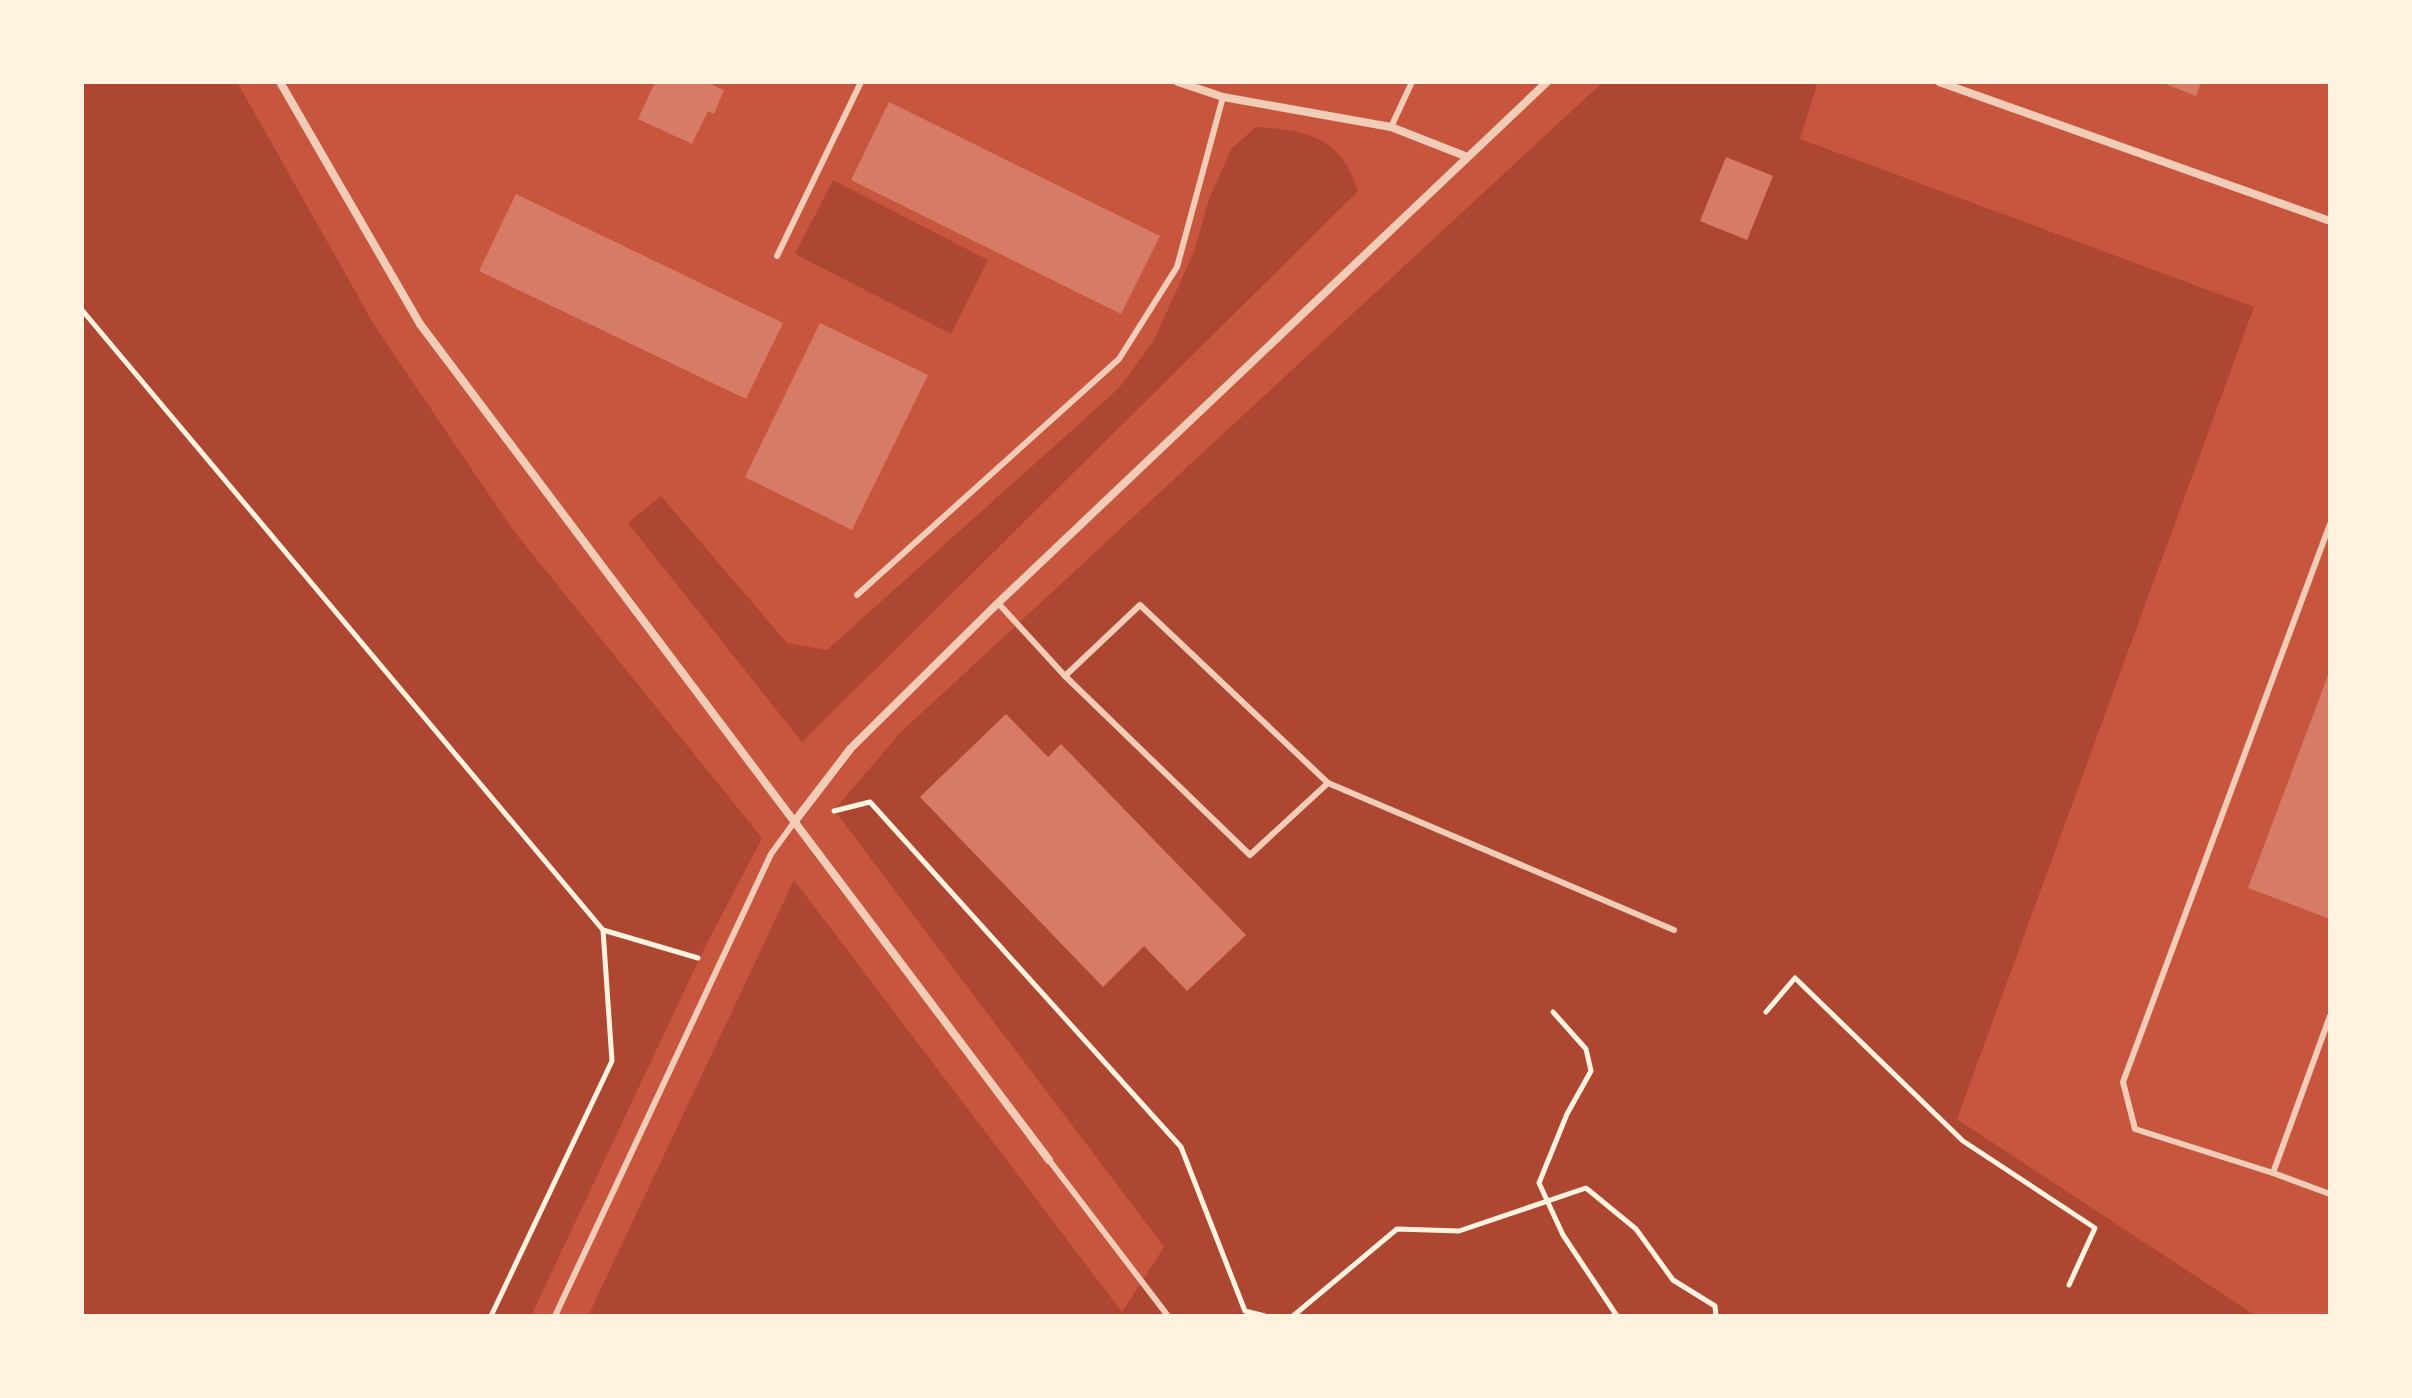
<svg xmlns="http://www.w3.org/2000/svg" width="2412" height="1398" font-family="'Public Sans',sans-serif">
<rect width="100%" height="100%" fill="#c8553d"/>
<!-- green -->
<g fill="#ae4732">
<path d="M82 82H237L376 328 513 530 762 838 704 949 531 1316H82Z"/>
<path d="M1603 82H1806L1817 85 1800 139 2254 307 1957 1119 2256 1316H588L794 880 1122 1312 1164 1247 834 810 900 733Z"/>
<path d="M1256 127C1309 130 1341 138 1358 191L802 742 628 523 661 496 787 643 827 650 1119 388 1153 342 1194 252 1209 199 1232 148Z"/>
<path d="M833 180 988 260 951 334 795 254Z"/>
</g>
<!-- building -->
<g fill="#d67c66">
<path d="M655 82H706L724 90 714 114 708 111 692 144 638 119Z"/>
<path d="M2161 82H2201L2196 96Z"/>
<path d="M889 102 1160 236 1121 314 851 180Z"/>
<path d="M1726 157 1773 176 1747 240 1700 221Z"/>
<path d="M516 194 783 323 746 399 479 271Z"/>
<path d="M820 323 928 375 852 530 745 477Z"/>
<path d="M2330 670V919L2248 888Z"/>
<path d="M1006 714 1048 757 1061 744 1246 935 1187 991 1144 946 1103 987 920 797Z"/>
</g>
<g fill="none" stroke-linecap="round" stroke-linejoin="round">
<!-- path -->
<g stroke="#fff3e0" stroke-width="5">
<path d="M82 310 603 930 698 958"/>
<path d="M834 811 870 802 1181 1147 1245 1311 1265 1316"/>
<path d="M1553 1012 1586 1049 1591 1071 1567 1114 1539 1183 1563 1235 1617 1316"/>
<path d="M1766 1012 1795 978 1963 1141 2095 1228 2069 1285"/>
<path d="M491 1316 612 1061 603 930"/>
<path d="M1293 1316 1397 1229 1459 1231 1586 1188 1636 1229 1673 1280 1715 1306 1716 1316"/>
</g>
<!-- service -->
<g stroke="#f1ccb7" stroke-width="6">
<path d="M1391 127 1412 82"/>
<path d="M777 256 861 82"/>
<path d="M2330 524 2123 1082 2135 1129 2273 1173 2330 1016"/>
<path d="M857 595 1119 359 1177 267 1223 97"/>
<path d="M998 603 1065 676 1250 855 1328 783 1674 930"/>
<path d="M1065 676 1140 605 1328 783"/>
<path d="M1049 1160 1168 1316"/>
<path d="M2273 1173 2330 1194"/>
<path d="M555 1316 771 854 795 821"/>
</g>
<!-- minor -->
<g stroke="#f1ccb7" stroke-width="8">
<path d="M280 82 420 324 1049 1160"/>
<path d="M1178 82 1223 97 1391 127 1465 156"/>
<path d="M1939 82 2330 221"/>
<path d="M795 821 851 748 998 603 1547 82"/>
</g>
</g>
<!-- border -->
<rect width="2412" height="1398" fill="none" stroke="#fff3e0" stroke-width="168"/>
</svg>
